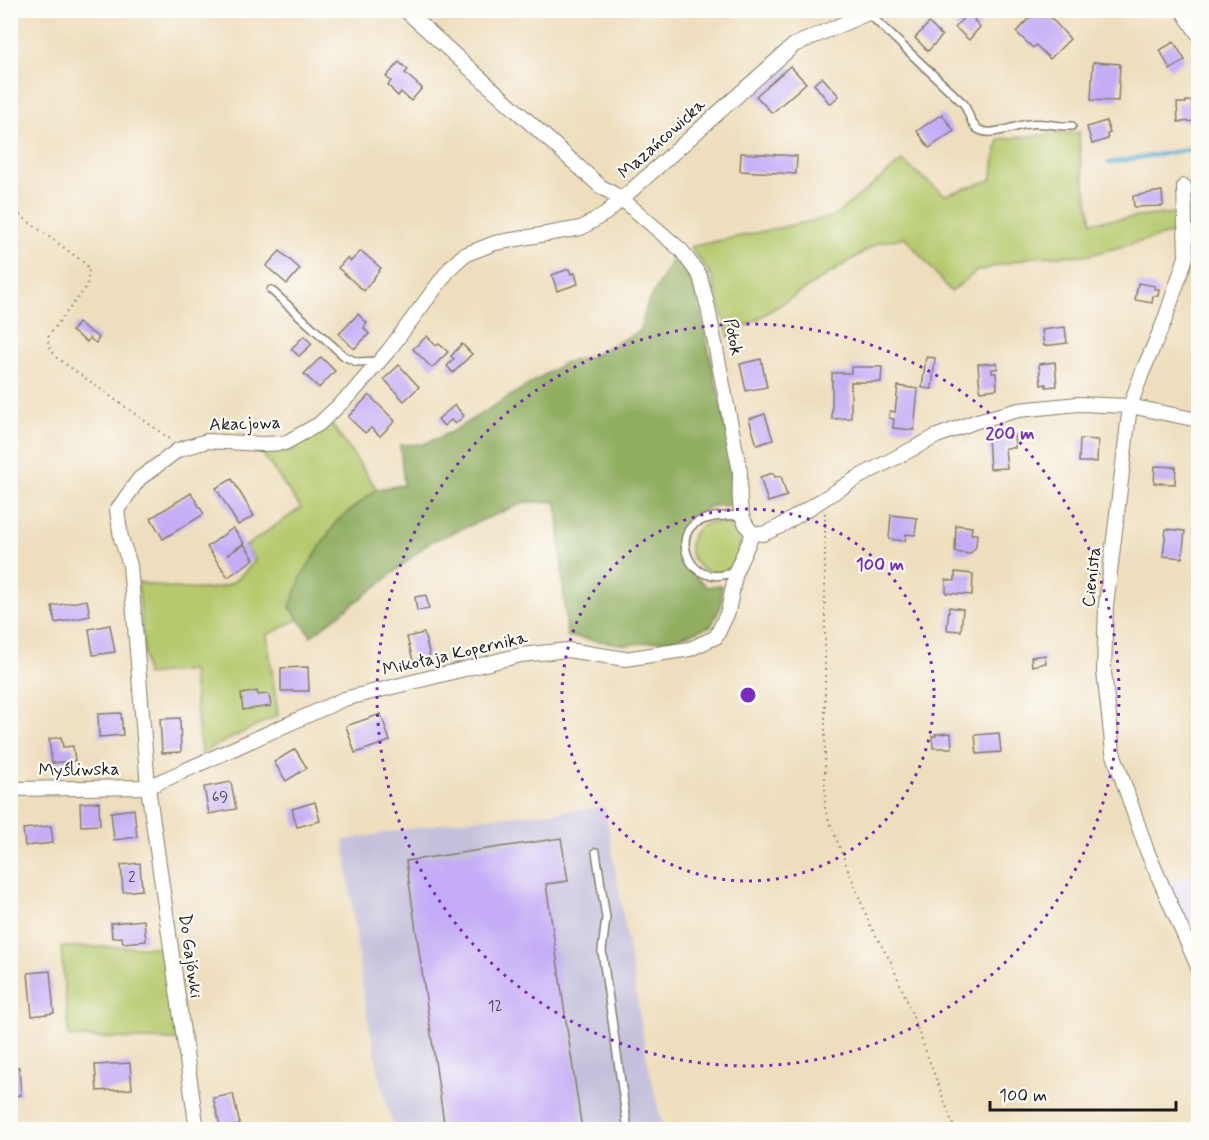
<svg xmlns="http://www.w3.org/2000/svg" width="1209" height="1140" font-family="Mynerve,sans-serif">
<rect width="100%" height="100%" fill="#fdfcf7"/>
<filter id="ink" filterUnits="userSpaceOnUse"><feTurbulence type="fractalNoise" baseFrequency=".0167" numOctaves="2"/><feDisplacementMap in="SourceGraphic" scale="12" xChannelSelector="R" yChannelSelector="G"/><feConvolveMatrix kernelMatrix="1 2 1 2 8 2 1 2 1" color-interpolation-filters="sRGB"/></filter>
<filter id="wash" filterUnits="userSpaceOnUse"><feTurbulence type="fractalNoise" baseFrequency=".008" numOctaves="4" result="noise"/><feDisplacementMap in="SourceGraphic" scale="24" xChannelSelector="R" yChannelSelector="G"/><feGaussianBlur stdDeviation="1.35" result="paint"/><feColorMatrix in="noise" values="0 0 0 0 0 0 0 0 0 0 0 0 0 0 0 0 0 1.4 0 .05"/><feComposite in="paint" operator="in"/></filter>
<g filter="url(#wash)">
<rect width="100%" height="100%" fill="#eedebd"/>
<!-- built -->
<path fill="#e0d4f4" d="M1198 872V944L1170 883Z"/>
<!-- industrial -->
<path fill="#c4c0db" d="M605 807 647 1059 663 1129H394L381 1083 364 1000 344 840 463 820Z"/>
<!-- green -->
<g fill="#b5c96d" stroke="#687244" stroke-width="1.5">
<path d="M1079 132 1080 157 1092 222 1175 213 1174 233 1089 255 1032 257 977 271 951 292 905 237 878 243 729 337 711 275 690 247 834 216 902 161 945 195 991 180 999 139Z"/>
<path d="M330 422 377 489 336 522 290 607 299 619 267 635 278 715 201 753 192 670 146 675 138 582C160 587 210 595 231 583 239 579 248 568 255 561L246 546 301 508 261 452 290 451Z"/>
<circle cx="715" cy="547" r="25"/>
<path d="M61 947H164L178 1040 69 1037Z"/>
</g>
<!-- forest -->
<path fill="#90ad60" stroke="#56643e" stroke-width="1.5" d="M675 254 694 285 729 440 734 505 711 506 687 522 681 548 693 574 707 587 722 585 721 606 711 626 675 639 626 645 567 636 557 502H526L430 542 381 583 311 636 290 607 302 575 336 522 377 489 404 485 400 445 424 444 453 431 564 363 590 357 640 331 647 305Z"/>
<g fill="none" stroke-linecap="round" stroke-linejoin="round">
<!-- stream -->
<path stroke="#59acd4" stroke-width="4" d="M1108 163 1198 148"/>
</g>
<g id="blocks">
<!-- building -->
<g fill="#c4adf6">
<path d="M1037 10H1044L1070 39 1050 59 1036 45 1033 48 1016 32Z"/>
<path d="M967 14 971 17 973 16 976 18 974 20 980 27 969 40 955 27Z"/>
<path d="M929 23 942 36 928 51 915 38Z"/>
<path d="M1174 42 1185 60 1170 70 1160 50Z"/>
<path d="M399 62 408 70 405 73 422 88 411 101 401 92 398 96 393 91 388 85 391 81 386 77Z"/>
<path d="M1093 62 1120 64 1118 101 1091 100Z"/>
<path d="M790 66 806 83 772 113 756 96Z"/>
<path d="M822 77 839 96 830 104 814 84Z"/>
<path d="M1186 101H1196L1197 121 1178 122 1177 103H1186Z"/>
<path d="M942 114 954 131 929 148 917 131Z"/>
<path d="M1106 121 1110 133 1107 134 1108 139 1092 144 1087 127Z"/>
<path d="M741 153 797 156 796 174 740 171Z"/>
<path d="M1162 191 1163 206 1134 207 1133 196Z"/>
<path d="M280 251 300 269 287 284 266 266Z"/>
<path d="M361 251 381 268 364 291 338 268 347 258 351 261Z"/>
<path d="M569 269 571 274 575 273 578 284 557 291 552 275Z"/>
<path d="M1138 283 1155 286 1154 289H1159L1158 296H1153L1152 303 1135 300Z"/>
<path d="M358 314 367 323 364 328 369 334 354 349 339 334Z"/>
<path d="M78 323 99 338 96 343 89 338 87 342 72 331Z"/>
<path d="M1065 327 1067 343 1044 346 1042 330Z"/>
<path d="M304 336 312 344 299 356 291 349Z"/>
<path d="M427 336 436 346 439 344 448 352 432 368 413 349Z"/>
<path d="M462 344 472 354 453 373 447 366 454 359 451 356Z"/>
<path d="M321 357 335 371 319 388 304 374Z"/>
<path d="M926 357 935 358 932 389 922 388Z"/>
<path d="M761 359 767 387 746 391 740 364Z"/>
<path d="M1055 362 1057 386 1046 387V384L1041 385 1039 364Z"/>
<path d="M997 363V369H992V373H996L997 389 980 391 978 364Z"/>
<path d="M399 365 419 387 404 401 384 379Z"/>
<path d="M851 367H882L881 382H851V418L832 419V373H851Z"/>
<path d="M898 386 918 389 914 430 893 428 894 419 889 418 890 411 895 412Z"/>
<path d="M369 395 395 421 380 436 371 428 365 433 348 417Z"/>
<path d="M455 405 464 416 455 424 451 420 444 426 438 419Z"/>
<path d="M765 414 773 440 757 445 749 419Z"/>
<path d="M1014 434 1015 448H1005L1007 468 990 469 988 436Z"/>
<path d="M1080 439 1098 440 1097 462H1079Z"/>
<path d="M1155 466 1176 467 1175 484 1154 483Z"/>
<path d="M773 473 775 477 781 476 787 496 768 502 760 477Z"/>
<path d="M232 479 254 516 238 525 216 488Z"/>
<path d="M191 493 204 514 163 539 151 518Z"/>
<path d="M891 515 917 518 915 535 906 534 905 541 889 539Z"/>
<path d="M956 525 972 527 971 534H977L976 547 970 554 955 552Z"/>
<path d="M233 528 244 543 227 555 244 544 254 559 228 577 207 547Z"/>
<path d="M1166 529 1185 531 1182 558 1163 556Z"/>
<path d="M955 572 973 574 972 595 946 593V580L955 581Z"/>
<path d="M426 595 429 609 417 611 415 597Z"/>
<path d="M87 600 90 616 55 623 52 606Z"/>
<path d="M949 607 963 609 961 631 947 630Z"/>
<path d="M110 625 115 652 93 655 89 629Z"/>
<path d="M424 633 430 657 413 661 407 637Z"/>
<path d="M1045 655 1046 663 1032 666 1031 657Z"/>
<path d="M308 667 309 691H281V668Z"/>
<path d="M257 691 258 695 269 694 271 706 243 710 241 694Z"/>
<path d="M121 713 123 735 99 737 98 714Z"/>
<path d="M381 714 390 741 355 753 346 726Z"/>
<path d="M180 718 181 752 162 753 160 719Z"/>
<path d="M951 733 952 748H933L932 736H936L935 734Z"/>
<path d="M999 733 1001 752 977 754 975 735Z"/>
<path d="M61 737 63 747 73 746 75 761 52 763 49 739Z"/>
<path d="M295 749 307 768 286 781 274 762Z"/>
<path d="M231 782 236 809 209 814 204 787Z"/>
<path d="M99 802 100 825 81 826 80 803Z"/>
<path d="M315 802 320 821 297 827 292 809Z"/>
<path d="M134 809 137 837 114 840 111 812Z"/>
<path d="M51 826 53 843 25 846 23 829Z"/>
<path d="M561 838 568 881 546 884 582 1130H445L406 861Z"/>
<path d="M140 863 142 890 123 892 121 865Z"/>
<path d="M144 920 146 941 123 943 122 937 112 938 111 923Z"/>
<path d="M50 971 54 1013 32 1016 28 973Z"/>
<path d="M130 1063 132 1089 97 1091 95 1065Z"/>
<path d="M10 1067H19L21 1095 10 1096Z"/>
<path d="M233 1094 240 1125 221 1129 213 1098Z"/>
</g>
</g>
</g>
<g filter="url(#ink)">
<use href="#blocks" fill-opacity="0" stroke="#857d6c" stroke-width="1.5"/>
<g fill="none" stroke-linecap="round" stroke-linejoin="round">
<defs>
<g id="service">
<path d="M868 13 964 104C967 110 969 116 972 122 982 143 1013 125 1029 124 1044 122 1058 127 1072 126"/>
<path d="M271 290 344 356 357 362 379 361"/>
<path d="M735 572C725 575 714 578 703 573 685 565 677 534 696 523 710 515 726 516 742 515"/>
<path d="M596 852 606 918 602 951 628 1130"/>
</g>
<g id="minor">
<path d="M405 10 600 186 622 199 681 250 700 276 708 308 740 472C740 491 736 519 753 533"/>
<path d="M1182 10 1198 34"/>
<path d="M1184 186 1186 257 1164 322 1142 373 1130 406 1106 605 1104 672 1113 752 1147 851 1198 967"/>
<path d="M753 533 763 534 779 527 857 478 937 436 977 421 1019 410 1078 404 1130 406 1198 420"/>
<path d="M10 789 148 787 344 699 521 655 568 650 625 659 690 649 716 637 728 612 736 571 753 533"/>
<path d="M197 1130 148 787 130 565 121 538 117 510 139 479 178 450 207 441 263 444 285 443 319 424 353 392 389 350 451 267 464 255 495 243 581 228 606 213 794 45 875 10"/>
</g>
</defs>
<!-- service casing -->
<use href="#service" stroke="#857d6c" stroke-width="10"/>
<!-- minor casing -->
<use href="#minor" stroke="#857d6c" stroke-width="16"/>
<!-- path -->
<g stroke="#857d6c" stroke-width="2" stroke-dasharray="1.5 4.5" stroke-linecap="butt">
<path d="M10 208 82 261 89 268 87 286 49 335C46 345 51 350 57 358L170 439"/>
<path d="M825 513V810L870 925 891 962 909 1006 955 1130"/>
</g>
<!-- service -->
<use href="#service" stroke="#fff" stroke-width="7"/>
<!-- minor -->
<use href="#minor" stroke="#fff" stroke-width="14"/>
</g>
</g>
<!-- distance rings -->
<g fill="none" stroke="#7b2cbf" stroke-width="3" stroke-dasharray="3 6">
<circle cx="748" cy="695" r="186"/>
<circle cx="748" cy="695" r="371"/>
</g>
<g text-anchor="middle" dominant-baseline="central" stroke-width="4.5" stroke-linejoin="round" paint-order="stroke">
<!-- number labels -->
<g font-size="15" fill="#464052">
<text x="220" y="798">69</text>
<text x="132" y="878">2</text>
<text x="495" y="1007">12</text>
</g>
<!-- street labels -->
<g font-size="18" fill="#1c1c1c" stroke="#fdfcf7">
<text transform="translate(662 139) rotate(-42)">Mazańcowicka</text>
<text transform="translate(733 337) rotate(79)">Potok</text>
<text transform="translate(245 424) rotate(-2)">Akacjowa</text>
<text transform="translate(1092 577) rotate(-84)">Cienista</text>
<text transform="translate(455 654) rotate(-13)">Mikołaja Kopernika</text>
<text transform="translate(79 770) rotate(-1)">Myśliwska</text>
<text transform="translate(190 956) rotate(82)">Do Gajówki</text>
</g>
</g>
<circle cx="748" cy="695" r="9" fill="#7b2cbf" stroke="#fdfcf7" stroke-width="3"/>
<g font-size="18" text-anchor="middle" font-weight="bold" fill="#7b2cbf" stroke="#fdfcf7" stroke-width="4.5" stroke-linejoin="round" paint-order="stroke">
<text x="1010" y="439">200 m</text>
<text x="880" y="570">100 m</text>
</g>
<!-- margin -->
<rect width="1209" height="1140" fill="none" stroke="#fdfcf7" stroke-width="36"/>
<!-- scale -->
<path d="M990 1101v9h186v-9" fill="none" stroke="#1c1c1c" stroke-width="3"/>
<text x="999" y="1101" font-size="18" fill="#1c1c1c" stroke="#fdfcf7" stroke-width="4.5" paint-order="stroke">100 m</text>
</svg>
